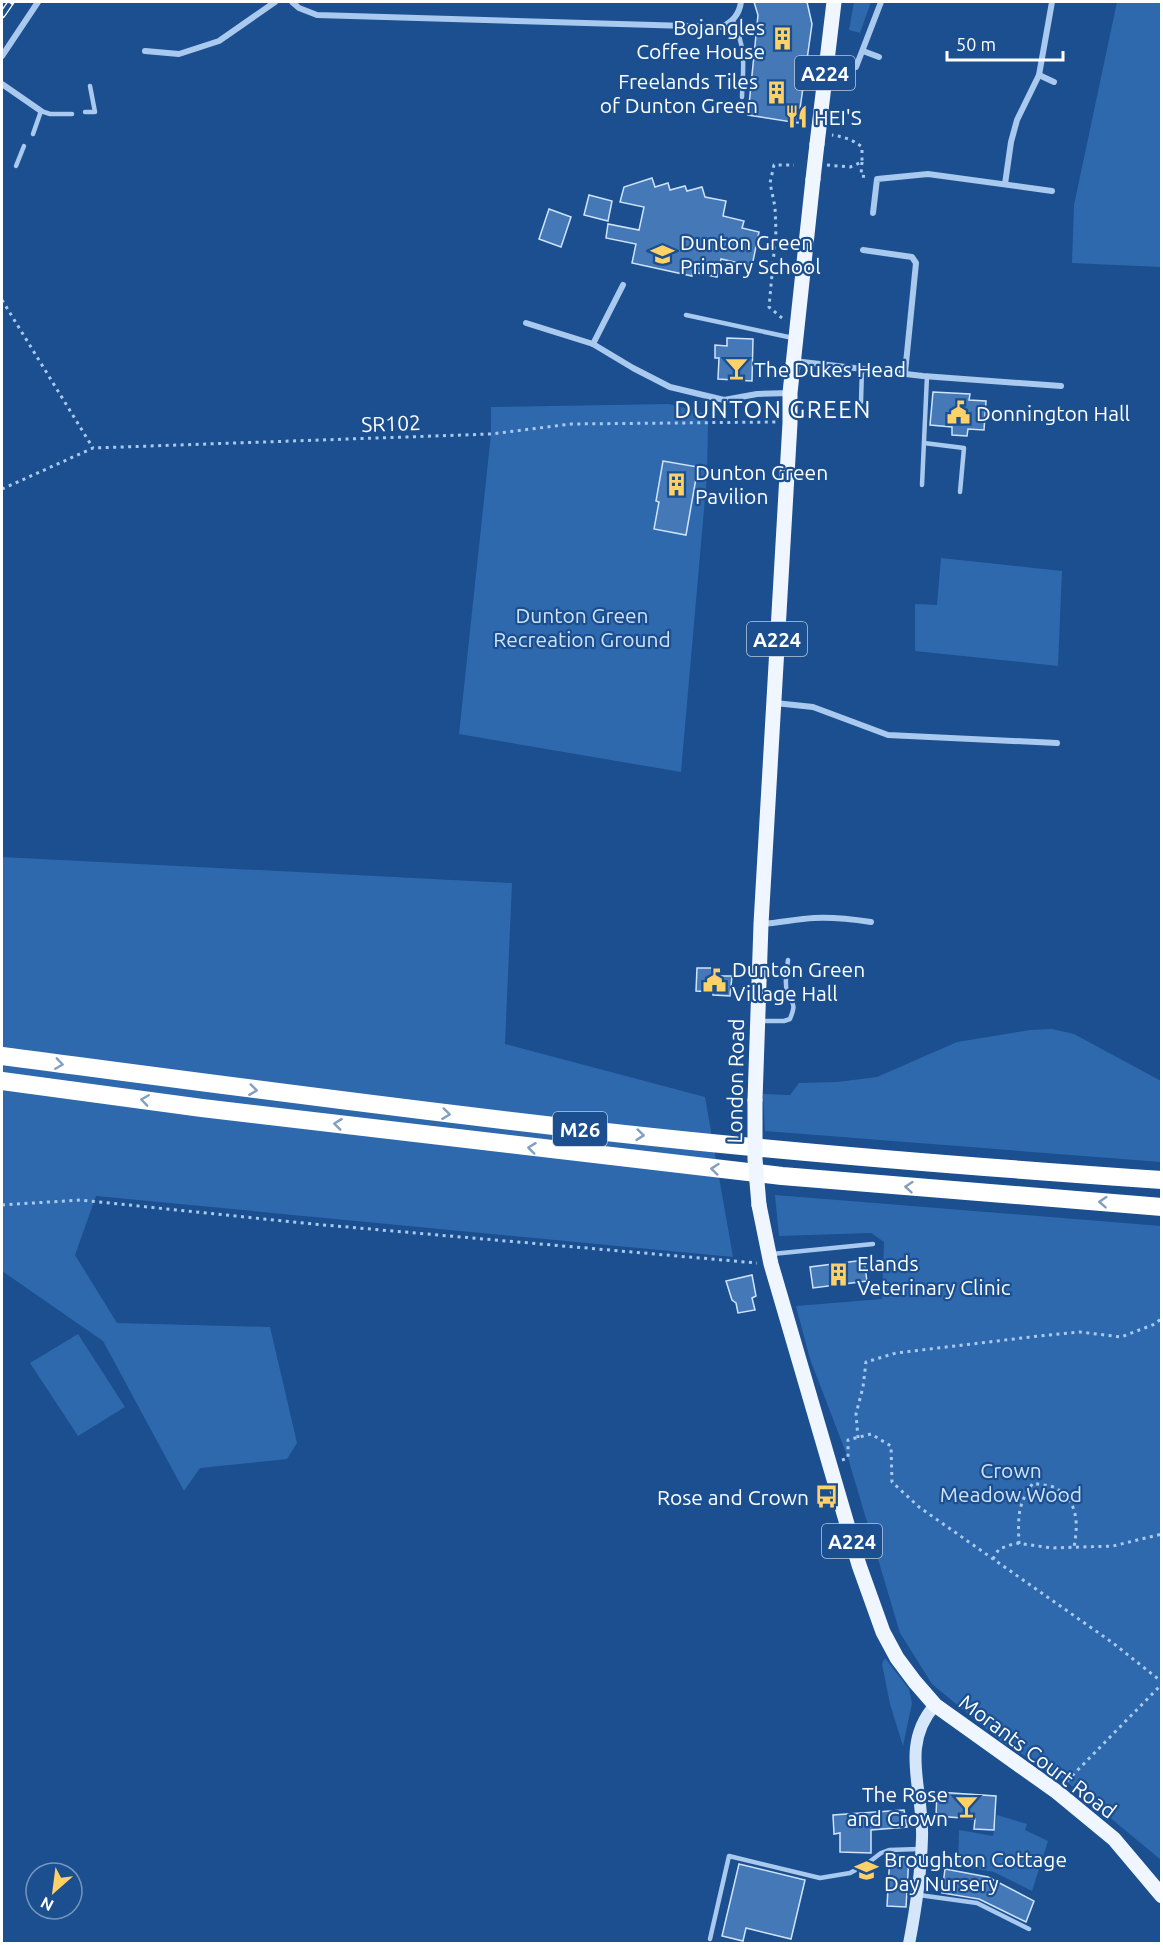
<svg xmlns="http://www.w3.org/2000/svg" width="1163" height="1945" font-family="Ubuntu,sans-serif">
<rect width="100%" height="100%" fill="#1b4f8f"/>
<!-- green -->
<g fill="#2e69ad">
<path d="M854 2H871L860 33 849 30Z"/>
<path d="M1117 2H1161V267L1072 263 1074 205Z"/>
<path d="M669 404 703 413 708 424 707 475 681 772 459 734 491 434V407Z"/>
<path d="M941 558 1062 571 1058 666 915 651V604L937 605Z"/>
<path d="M2 857 512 883 505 1044 705 1097 733 1257 96 1196 75 1255 117 1323 270 1327 297 1443 287 1459 200 1468 184 1491 103 1341 2 1271Z"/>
<path d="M1052 1029 1074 1034 1161 1081V1162L765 1131 763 1094 790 1095 799 1083 837 1082 877 1077 957 1042 1030 1030Z"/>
<path d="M775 1195 1161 1226V1860L1066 1781 1002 1742 932 1684 900 1633 848 1458 810 1359 796 1306 882 1299 884 1242 871 1233 779 1236Z"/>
<path d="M78 1334 125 1407 78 1436 30 1363Z"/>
<path d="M885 1658 909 1689 912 1703 903 1746 890 1704 882 1664Z"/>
<path d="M997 1815 1027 1824 1025 1830 1048 1841 1032 1891 994 1872 958 1866 959 1830 993 1836Z"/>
</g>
<!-- building -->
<g fill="#4478b7" stroke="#cfe3fa" stroke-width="1.5">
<path d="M754 2H807L812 24 798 123 748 115 758 15Z"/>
<path d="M652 178 655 187 668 183 670 190 685 186 687 191 702 187 705 197 726 201 723 216 744 221 742 228 759 232 752 266 721 259 717 277 693 272 692 276 632 263 636 244 606 238 608 224 639 230 644 207 620 202 624 187Z"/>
<path d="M589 195 612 201 608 221 584 215Z"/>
<path d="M549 209 571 217 561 247 539 239Z"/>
<path d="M727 338 753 339 752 381 718 379 719 358H715V345L727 346Z"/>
<path d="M933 392 970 394 969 400 986 401 984 430 968 429 967 436 952 435V427L930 425Z"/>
<path d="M663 461 698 467 686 535 654 529 659 502 656 501Z"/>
<path d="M697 968H718V976H732L730 996 713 995V992L696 991Z"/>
<path d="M864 1260 867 1281 813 1288 810 1267Z"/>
<path d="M752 1275 756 1296 752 1298 755 1310 738 1313 736 1303 732 1300 726 1281Z"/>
<path d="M937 1792 996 1796 994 1830 974 1829 975 1819 936 1816Z"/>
<path d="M904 1810 907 1827 871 1830V1853L840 1852V1833L834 1834 833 1815Z"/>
<path d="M890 1855 909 1856 906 1907 887 1906Z"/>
<path d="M739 1864 805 1880 791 1939 746 1928 743 1941 722 1936Z"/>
<path d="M945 1869 988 1877 1034 1901 1026 1922 979 1899 942 1893Z"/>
</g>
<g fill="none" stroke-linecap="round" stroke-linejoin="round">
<!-- path -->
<g stroke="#a9c9ee" stroke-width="3" stroke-dasharray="3 4.5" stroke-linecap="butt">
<path d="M862 162 861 176 869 177"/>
<path d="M827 165 850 167 862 162V147C852 139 844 137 832 135"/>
<path d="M2 300 93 448"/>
<path d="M782 318 769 307 776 231 775 207 770 183 774 165H794"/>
<path d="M2 489 93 448 491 434 571 424 776 422"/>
<path d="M2 1205 80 1200 313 1224 757 1263"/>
<path d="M858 1438 856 1414 863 1387 866 1362 896 1353 1039 1336 1080 1332 1121 1337 1155 1324 1162 1318"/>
<path d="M842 1460 848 1458V1440L871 1434 891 1446 892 1482 919 1507 1113 1643 1162 1682"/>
<path d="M1019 1544C1018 1518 1017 1505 1033 1483 1041 1485 1050 1485 1056 1488 1079 1502 1078 1525 1074 1547"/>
<path d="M993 1559 999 1549 1016 1543 1052 1548 1113 1546 1162 1534"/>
<path d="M1067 1781 1162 1684"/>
</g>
<!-- lane -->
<g stroke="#a9c9ee" stroke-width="4.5">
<path d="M733 21C747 51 743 65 742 97"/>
<path d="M85 112H95L90 86"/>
<path d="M33 134 41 111 50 114H72"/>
<path d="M16 166 24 146"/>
<path d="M686 315 793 338"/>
<path d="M861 402 862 368"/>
<path d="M924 443 964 448 960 492"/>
<path d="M922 485 927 376"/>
<path d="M760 1021H784L790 1019C797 1001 792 1006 787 991 784 982 787 969 788 960"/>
<path d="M772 1254 873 1244"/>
<path d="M919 1895 977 1903 1029 1929"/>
<path d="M710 1939 729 1856 820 1878 850 1873 868 1863 881 1853 889 1850 919 1849"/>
</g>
<!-- street -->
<g stroke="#a9c9ee" stroke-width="6">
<path d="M292 2 299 8 317 15 722 27C733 21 739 15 741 2"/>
<path d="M145 51 179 54 219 41 275 2"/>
<path d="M863 51 879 57"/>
<path d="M2 56 38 2"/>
<path d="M856 67 881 2"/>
<path d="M1039 75 1054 82"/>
<path d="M2 84 41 111"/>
<path d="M1005 184 1011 142 1017 120 1039 75 1052 2"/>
<path d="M873 213 877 179 928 174 1052 191"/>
<path d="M863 250 912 257 916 263 905 373"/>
<path d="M526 323 593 344 633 368 670 387 724 400 757 394 790 393"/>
<path d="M593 344 623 285"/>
<path d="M794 361 923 376 1061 386"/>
<path d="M775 703 813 707 888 735 1057 743"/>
<path d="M761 924C779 923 796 919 814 918 833 917 851 919 871 922"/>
</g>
<!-- secondary -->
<path stroke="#d6e6fa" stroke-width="12" d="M909 1944C916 1908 921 1874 922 1838 924 1790 899 1746 935 1705"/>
<!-- primary -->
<g stroke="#f0f6ff" stroke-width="15">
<path d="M817 144 834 2"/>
<path d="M755 1100 761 924 790 423V393L813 179"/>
<path d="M759 1205 771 1264 859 1565 883 1632 897 1658 915 1682 935 1705 1057 1792 1114 1839 1162 1896"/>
</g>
<!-- highway -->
<g stroke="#fff" stroke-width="18">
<path d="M2 1056C186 1080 370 1105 554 1126 756 1150 959 1166 1162 1180"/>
<path d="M2 1081 202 1108 782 1176 1162 1207"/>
</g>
<defs>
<path id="rail" d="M2 15 11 2"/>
</defs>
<!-- rail casing -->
<use href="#rail" stroke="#fff" stroke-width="7"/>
<!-- rail -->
<use href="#rail" stroke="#1b4f8f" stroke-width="4.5" stroke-dasharray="14" stroke-linecap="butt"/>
<!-- primary-bridge -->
<g stroke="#f0f6ff" stroke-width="15">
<path d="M813 179 817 144"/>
<path d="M755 1100V1159L759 1205"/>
</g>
</g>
<!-- one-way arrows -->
<defs><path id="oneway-chevron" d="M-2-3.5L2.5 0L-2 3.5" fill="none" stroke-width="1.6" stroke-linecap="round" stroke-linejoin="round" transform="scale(1.5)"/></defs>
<g stroke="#829ec1">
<use href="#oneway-chevron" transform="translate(59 1064) rotate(8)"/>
<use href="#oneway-chevron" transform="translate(253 1090) rotate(7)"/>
<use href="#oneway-chevron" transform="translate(145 1100) rotate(-172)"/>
<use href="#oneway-chevron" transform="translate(446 1114) rotate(7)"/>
<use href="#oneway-chevron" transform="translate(338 1124) rotate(-173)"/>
<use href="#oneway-chevron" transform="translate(640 1135) rotate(6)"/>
<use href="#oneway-chevron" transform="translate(532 1148) rotate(-173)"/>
<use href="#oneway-chevron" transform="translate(715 1169) rotate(-174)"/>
<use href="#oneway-chevron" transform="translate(909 1187) rotate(-175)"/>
<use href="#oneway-chevron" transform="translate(1103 1202) rotate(-176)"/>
</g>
<!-- icons -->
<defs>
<symbol id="building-bare" viewBox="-9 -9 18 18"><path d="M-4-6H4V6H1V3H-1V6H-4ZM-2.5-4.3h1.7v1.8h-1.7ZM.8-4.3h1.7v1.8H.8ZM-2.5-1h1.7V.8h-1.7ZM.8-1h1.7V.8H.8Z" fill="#ffd166" stroke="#1b4f8f" stroke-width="2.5" paint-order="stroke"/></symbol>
<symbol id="restaurant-bare" viewBox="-9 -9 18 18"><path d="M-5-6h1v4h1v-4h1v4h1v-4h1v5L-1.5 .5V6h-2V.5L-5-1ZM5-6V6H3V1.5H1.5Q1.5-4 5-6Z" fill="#ffd166" stroke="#1b4f8f" stroke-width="2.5" paint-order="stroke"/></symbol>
<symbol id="school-bare" viewBox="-9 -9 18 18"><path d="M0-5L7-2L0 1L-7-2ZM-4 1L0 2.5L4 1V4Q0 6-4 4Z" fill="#ffd166" stroke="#1b4f8f" stroke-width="2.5" paint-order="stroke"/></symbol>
<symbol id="bar-bare" viewBox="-9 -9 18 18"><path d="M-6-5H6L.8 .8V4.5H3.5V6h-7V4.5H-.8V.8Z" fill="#ffd166" stroke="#1b4f8f" stroke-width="2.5" paint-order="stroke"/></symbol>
<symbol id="civic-bare" viewBox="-9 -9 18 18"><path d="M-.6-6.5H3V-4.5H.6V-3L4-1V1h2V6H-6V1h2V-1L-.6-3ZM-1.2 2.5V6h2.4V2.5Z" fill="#ffd166" stroke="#1b4f8f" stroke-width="2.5" paint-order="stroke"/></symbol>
<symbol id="bus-bare" viewBox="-9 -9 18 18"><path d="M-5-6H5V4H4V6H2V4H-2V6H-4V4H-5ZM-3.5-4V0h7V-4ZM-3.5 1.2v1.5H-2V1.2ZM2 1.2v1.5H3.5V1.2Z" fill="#ffd166" stroke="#1b4f8f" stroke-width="2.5" paint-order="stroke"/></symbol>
</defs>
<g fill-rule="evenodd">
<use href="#building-bare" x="766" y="22" width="33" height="33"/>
<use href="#building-bare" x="760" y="76" width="33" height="33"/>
<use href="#restaurant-bare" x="780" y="100" width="33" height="33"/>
<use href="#school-bare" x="646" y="238" width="33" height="33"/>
<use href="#bar-bare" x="720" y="352" width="33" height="33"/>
<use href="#civic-bare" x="942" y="396" width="33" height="33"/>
<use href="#building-bare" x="660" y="468" width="33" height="33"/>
<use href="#civic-bare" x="698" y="964" width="33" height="33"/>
<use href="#building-bare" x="822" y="1258" width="33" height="33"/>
<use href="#bus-bare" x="810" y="1480" width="33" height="33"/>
<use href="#bar-bare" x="950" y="1790" width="33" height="33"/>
<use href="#school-bare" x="850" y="1854" width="33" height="33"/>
</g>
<g text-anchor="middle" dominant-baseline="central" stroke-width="4.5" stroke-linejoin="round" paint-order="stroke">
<!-- shield labels -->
<g fill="#1b4f8f" stroke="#bbcadd" stroke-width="1.5">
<rect x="795" y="56" width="60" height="34" rx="4.5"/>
<rect x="747" y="622" width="60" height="34" rx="4.5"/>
<rect x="553" y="1112" width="54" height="34" rx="4.5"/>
<rect x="822" y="1524" width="60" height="34" rx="4.5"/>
</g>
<g font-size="20" font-weight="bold" fill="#fff">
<text x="825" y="73">A224</text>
<text x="777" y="639">A224</text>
<text x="580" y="1129">M26</text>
<text x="852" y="1541">A224</text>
</g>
<!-- poi labels -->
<g font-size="21" fill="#fff" stroke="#1b4f8f" text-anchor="start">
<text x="765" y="27" text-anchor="end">Bojangles<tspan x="765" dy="24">Coffee House</tspan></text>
<text x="758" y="81" text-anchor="end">Freelands Tiles<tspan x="758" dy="24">of Dunton Green</tspan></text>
<text x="814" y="117">HEI'S</text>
<text x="680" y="242">Dunton Green<tspan x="680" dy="24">Primary School</tspan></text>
<text x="754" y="369">The Dukes Head</text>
<text x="976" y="413">Donnington Hall</text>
<text x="695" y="472">Dunton Green<tspan x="695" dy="24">Pavilion</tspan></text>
<text x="732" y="969">Dunton Green<tspan x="732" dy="24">Village Hall</tspan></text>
<text x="857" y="1263">Elands<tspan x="857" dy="24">Veterinary Clinic</tspan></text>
<text x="809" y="1497" text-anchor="end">Rose and Crown</text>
<text x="948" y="1794" text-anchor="end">The Rose<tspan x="948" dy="24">and Crown</tspan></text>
<text x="884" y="1859">Broughton Cottage<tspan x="884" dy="24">Day Nursery</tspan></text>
</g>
<!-- street labels -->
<g font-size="21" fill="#fff" stroke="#1b4f8f">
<text transform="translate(391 423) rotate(-2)">SR102</text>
<text transform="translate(735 1081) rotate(-89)">London Road</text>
<text transform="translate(1038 1756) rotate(37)">Morants Court Road</text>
</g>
<!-- park labels -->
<g font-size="21" fill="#cfe3fa" stroke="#1b4f8f">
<text x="582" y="615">Dunton Green<tspan x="582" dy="24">Recreation Ground</tspan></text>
<text x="1011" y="1470">Crown<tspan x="1011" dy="24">Meadow Wood</tspan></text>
</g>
<!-- quarter labels -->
<g font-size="24" letter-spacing="1.5" fill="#fff" stroke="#1b4f8f">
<text x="773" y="409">DUNTON GREEN</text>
</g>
</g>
<!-- border -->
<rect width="1163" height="1945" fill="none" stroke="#ffffff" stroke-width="6"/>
<!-- north arrow -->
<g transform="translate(54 1891) rotate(208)"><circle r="28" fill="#1b4f8f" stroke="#7695bc" stroke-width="1.5"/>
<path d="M0-4.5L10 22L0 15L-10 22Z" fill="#ffd166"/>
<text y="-9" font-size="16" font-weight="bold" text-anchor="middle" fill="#ffffff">N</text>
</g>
<!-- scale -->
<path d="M947 51v9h116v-9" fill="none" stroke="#ffffff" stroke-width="3"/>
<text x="956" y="51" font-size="18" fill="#ffffff" stroke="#1b4f8f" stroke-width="4.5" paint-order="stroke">50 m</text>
</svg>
